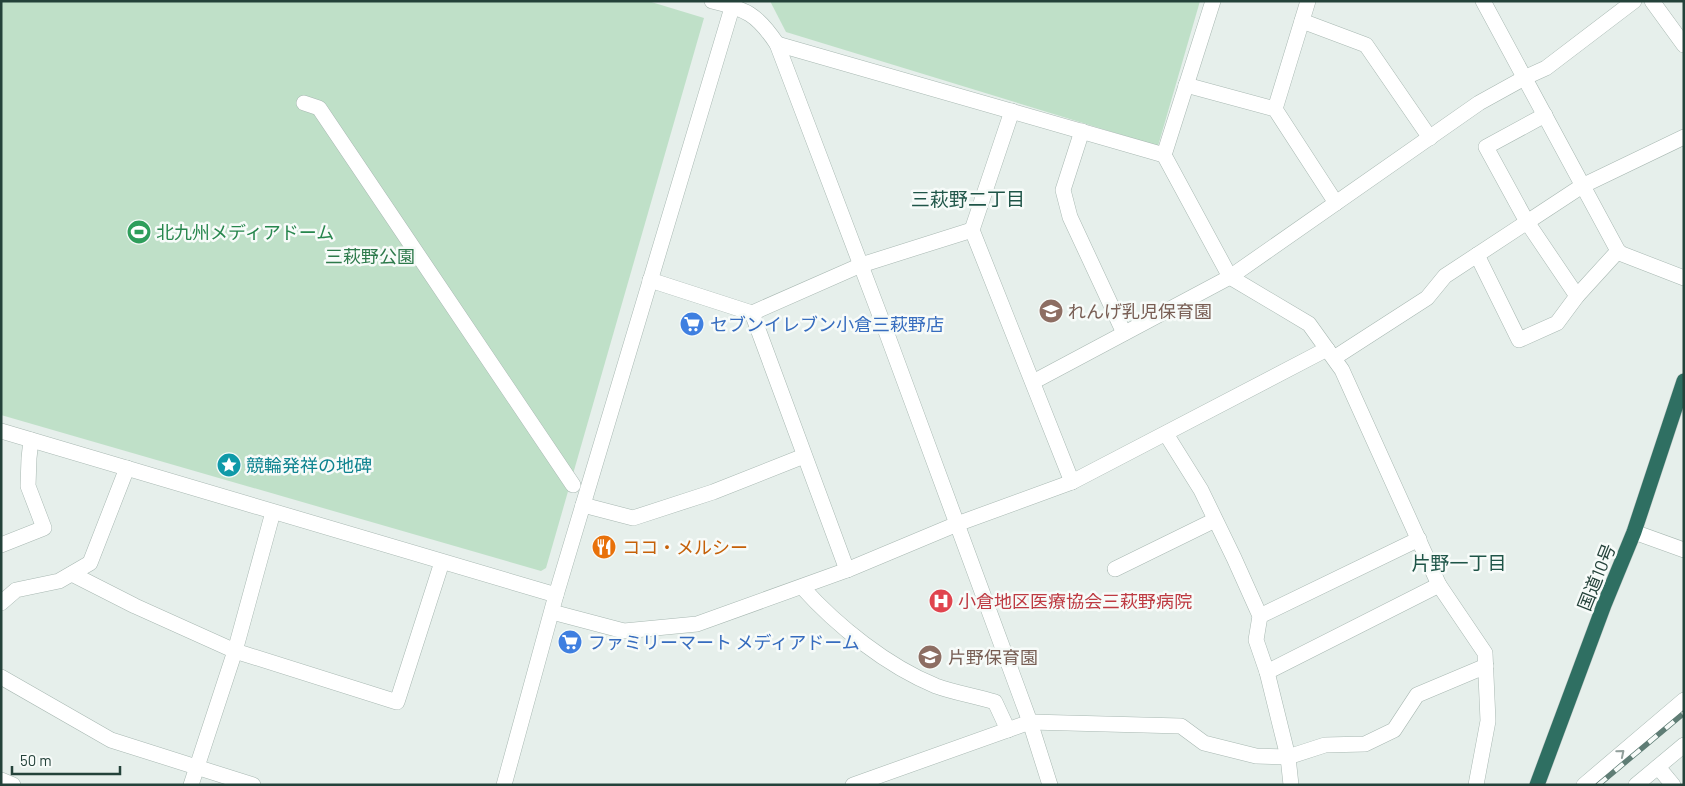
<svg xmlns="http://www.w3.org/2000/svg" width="1685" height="786" font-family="Barlow,'Noto Sans JP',sans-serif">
<rect width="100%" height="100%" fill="#e6efeb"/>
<!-- green -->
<g fill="#bfe0c8">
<path d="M1 1H648L704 18 546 568 541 571 1 415Z"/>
<path d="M770 1H1200L1158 146 786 32Z"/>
</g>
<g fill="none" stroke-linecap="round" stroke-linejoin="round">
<defs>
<g id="minor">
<path d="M712 1C746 9 757 14 777 44L887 334 1030 722 1050 785"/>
<path d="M1483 1 1618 251 1622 254 1684 278"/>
<path d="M1652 1 1684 45"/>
<path d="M1302 21 1366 45 1430 138"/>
<path d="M777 44 1164 155 1230 277 1309 324 1342 370 1439 585 1485 653 1488 721 1476 785"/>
<path d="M1186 85 1275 109 1336 203"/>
<path d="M304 103 319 108 573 485"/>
<path d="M1275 109 1308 1"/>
<path d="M1012 111 972 230 1072 482"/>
<path d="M1545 115 1486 147 1527 222 1577 296 1618 251"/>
<path d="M1082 131 1063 190 1070 217 1124 333"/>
<path d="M1164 155 1213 1"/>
<path d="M1477 255 1519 340 1557 323 1577 296"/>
<path d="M650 280 752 313 861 265 972 230"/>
<path d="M752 313 847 570"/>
<path d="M1334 358 1427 298 1445 276 1582 186 1684 137"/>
<path d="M1033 382 1230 277 1479 103 1526 77 1546 68 1634 1"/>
<path d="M1 431 556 595"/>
<path d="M1166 434 1201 490 1234 558 1260 616 1256 640 1267 672 1288 757 1291 785"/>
<path d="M583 505 633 518 713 492 804 456"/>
<path d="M1634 532 1684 550"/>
<path d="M1 545 44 528 28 486 29 458 31 440"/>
<path d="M1115 569 1215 520"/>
<path d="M72 574 135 606 235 651 397 702 442 562"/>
<path d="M802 587C837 626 887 666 936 686 955 693 976 696 995 702L1008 730"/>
<path d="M1 603 16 590 59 581 90 563 127 468"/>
<path d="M552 612 624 631 697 624 847 570 957 524 1072 482 1327 349"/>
<path d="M1260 616 1419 539"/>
<path d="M1267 672 1439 585"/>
<path d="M1 677 111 740 253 785"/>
<path d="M1658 767 1673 785"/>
<path d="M1 780 13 785"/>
<path d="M191 785 235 651 273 512"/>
<path d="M504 785 556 595 734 1"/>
<path d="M853 785 1030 722 1181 726 1204 743 1256 756 1288 757 1325 745 1365 744 1394 730 1417 695 1486 666"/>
<path d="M1584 785 1684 700"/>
<path d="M1636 785 1684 745"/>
</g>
<path id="highway" d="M1537 785 1604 605 1634 532 1684 381"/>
</defs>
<!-- minor casing -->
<use href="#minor" stroke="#a8b8b2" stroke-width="16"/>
<!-- highway casing -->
<use href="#highway" stroke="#c2cac8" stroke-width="16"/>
<!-- minor -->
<use href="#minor" stroke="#fff" stroke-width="15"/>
<!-- highway -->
<use href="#highway" stroke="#2f6f62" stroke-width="15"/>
<defs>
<path id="rail" d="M1598 785 1684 713"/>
</defs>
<!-- rail casing -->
<use href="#rail" stroke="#5f7d75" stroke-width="5.5"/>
<!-- rail -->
<use href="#rail" stroke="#f7fbf9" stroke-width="4" stroke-dasharray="11" stroke-linecap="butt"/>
</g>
<!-- one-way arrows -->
<defs><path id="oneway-chevron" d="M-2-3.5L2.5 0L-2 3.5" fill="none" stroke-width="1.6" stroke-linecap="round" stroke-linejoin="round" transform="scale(1.25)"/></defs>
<use stroke="#92a09c" href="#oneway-chevron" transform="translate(1621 753) rotate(-40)"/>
<!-- icons -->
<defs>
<symbol id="stadium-disc" viewBox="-11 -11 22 22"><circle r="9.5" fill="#2e9e5b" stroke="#f7fbf9"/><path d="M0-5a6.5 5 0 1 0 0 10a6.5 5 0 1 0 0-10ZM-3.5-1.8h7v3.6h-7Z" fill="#fff"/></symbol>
<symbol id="school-disc" viewBox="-11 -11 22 22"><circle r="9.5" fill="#8d6e63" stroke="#f7fbf9"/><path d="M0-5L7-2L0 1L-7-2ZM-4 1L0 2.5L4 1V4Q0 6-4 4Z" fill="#fff"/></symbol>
<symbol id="supermarket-disc" viewBox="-11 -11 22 22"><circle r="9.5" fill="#3f7fe0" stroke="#f7fbf9"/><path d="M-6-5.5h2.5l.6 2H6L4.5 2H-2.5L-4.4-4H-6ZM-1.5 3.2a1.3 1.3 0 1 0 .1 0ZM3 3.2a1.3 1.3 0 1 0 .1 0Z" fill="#fff"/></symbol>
<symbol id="sight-disc" viewBox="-11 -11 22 22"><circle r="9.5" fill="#0f9aa8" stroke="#f7fbf9"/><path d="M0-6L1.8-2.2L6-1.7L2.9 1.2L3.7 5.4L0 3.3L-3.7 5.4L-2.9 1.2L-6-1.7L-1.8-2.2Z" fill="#fff"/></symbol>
<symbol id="restaurant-disc" viewBox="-11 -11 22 22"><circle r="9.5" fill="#e8710a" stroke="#f7fbf9"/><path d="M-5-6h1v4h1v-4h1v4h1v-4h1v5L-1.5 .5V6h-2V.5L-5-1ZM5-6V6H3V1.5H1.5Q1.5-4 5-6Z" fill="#fff"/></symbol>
<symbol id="hospital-disc" viewBox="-11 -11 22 22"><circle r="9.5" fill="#e0444e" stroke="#f7fbf9"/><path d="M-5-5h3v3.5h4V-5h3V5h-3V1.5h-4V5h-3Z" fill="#fff"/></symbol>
</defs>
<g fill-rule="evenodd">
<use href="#stadium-disc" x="125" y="218" width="28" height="28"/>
<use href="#school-disc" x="1037" y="297" width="28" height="28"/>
<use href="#supermarket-disc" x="678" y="310" width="28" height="28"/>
<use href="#sight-disc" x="215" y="451" width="28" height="28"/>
<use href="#restaurant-disc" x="590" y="533" width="28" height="28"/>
<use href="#hospital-disc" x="927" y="587" width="28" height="28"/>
<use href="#supermarket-disc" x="556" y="628" width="28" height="28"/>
<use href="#school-disc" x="916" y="643" width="28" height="28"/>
</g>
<g text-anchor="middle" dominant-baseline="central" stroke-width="5" stroke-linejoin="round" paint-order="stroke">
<!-- leisure labels -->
<g font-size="18" fill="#27864d" stroke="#f7fbf9" text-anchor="start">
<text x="156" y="232">北九州メディアドーム</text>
</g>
<!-- park labels -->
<g font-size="18" fill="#2d7a4b" stroke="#f7fbf9">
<text x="370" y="256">三萩野公園</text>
</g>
<!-- education labels -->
<g font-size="18" fill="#785e54" stroke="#f7fbf9" text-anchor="start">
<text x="1068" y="311">れんげ乳児保育園</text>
<text x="948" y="657">片野保育園</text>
</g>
<!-- shop labels -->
<g font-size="18" fill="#366cbe" stroke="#f7fbf9" text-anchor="start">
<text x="710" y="324">セブンイレブン小倉三萩野店</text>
<text x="588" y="642">ファミリーマート メディアドーム</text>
</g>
<!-- culture labels -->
<g font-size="18" fill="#0d838f" stroke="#f7fbf9" text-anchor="start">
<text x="246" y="465">競輪発祥の地碑</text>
</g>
<!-- food labels -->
<g font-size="18" fill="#c56008" stroke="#f7fbf9" text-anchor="start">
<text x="622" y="547">ココ・メルシー</text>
</g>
<!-- street labels -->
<g font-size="18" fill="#24423a" stroke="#f7fbf9">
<text transform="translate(1596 577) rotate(-68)">国道10号</text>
</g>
<!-- health labels -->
<g font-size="18" fill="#be3a42" stroke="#f7fbf9" text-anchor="start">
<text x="958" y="601">小倉地区医療協会三萩野病院</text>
</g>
<!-- neighbourhood labels -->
<g font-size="19" fill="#1f5548" stroke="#f7fbf9">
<text x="968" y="198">三萩野二丁目</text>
<text x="1459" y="562">片野一丁目</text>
</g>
</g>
<!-- border -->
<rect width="1685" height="786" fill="none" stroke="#24423a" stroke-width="5"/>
<!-- scale -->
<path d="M12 766v8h108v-8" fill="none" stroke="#24423a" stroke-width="2.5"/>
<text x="20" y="766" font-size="15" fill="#24423a" stroke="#f7fbf9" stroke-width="4" paint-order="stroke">50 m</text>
</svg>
